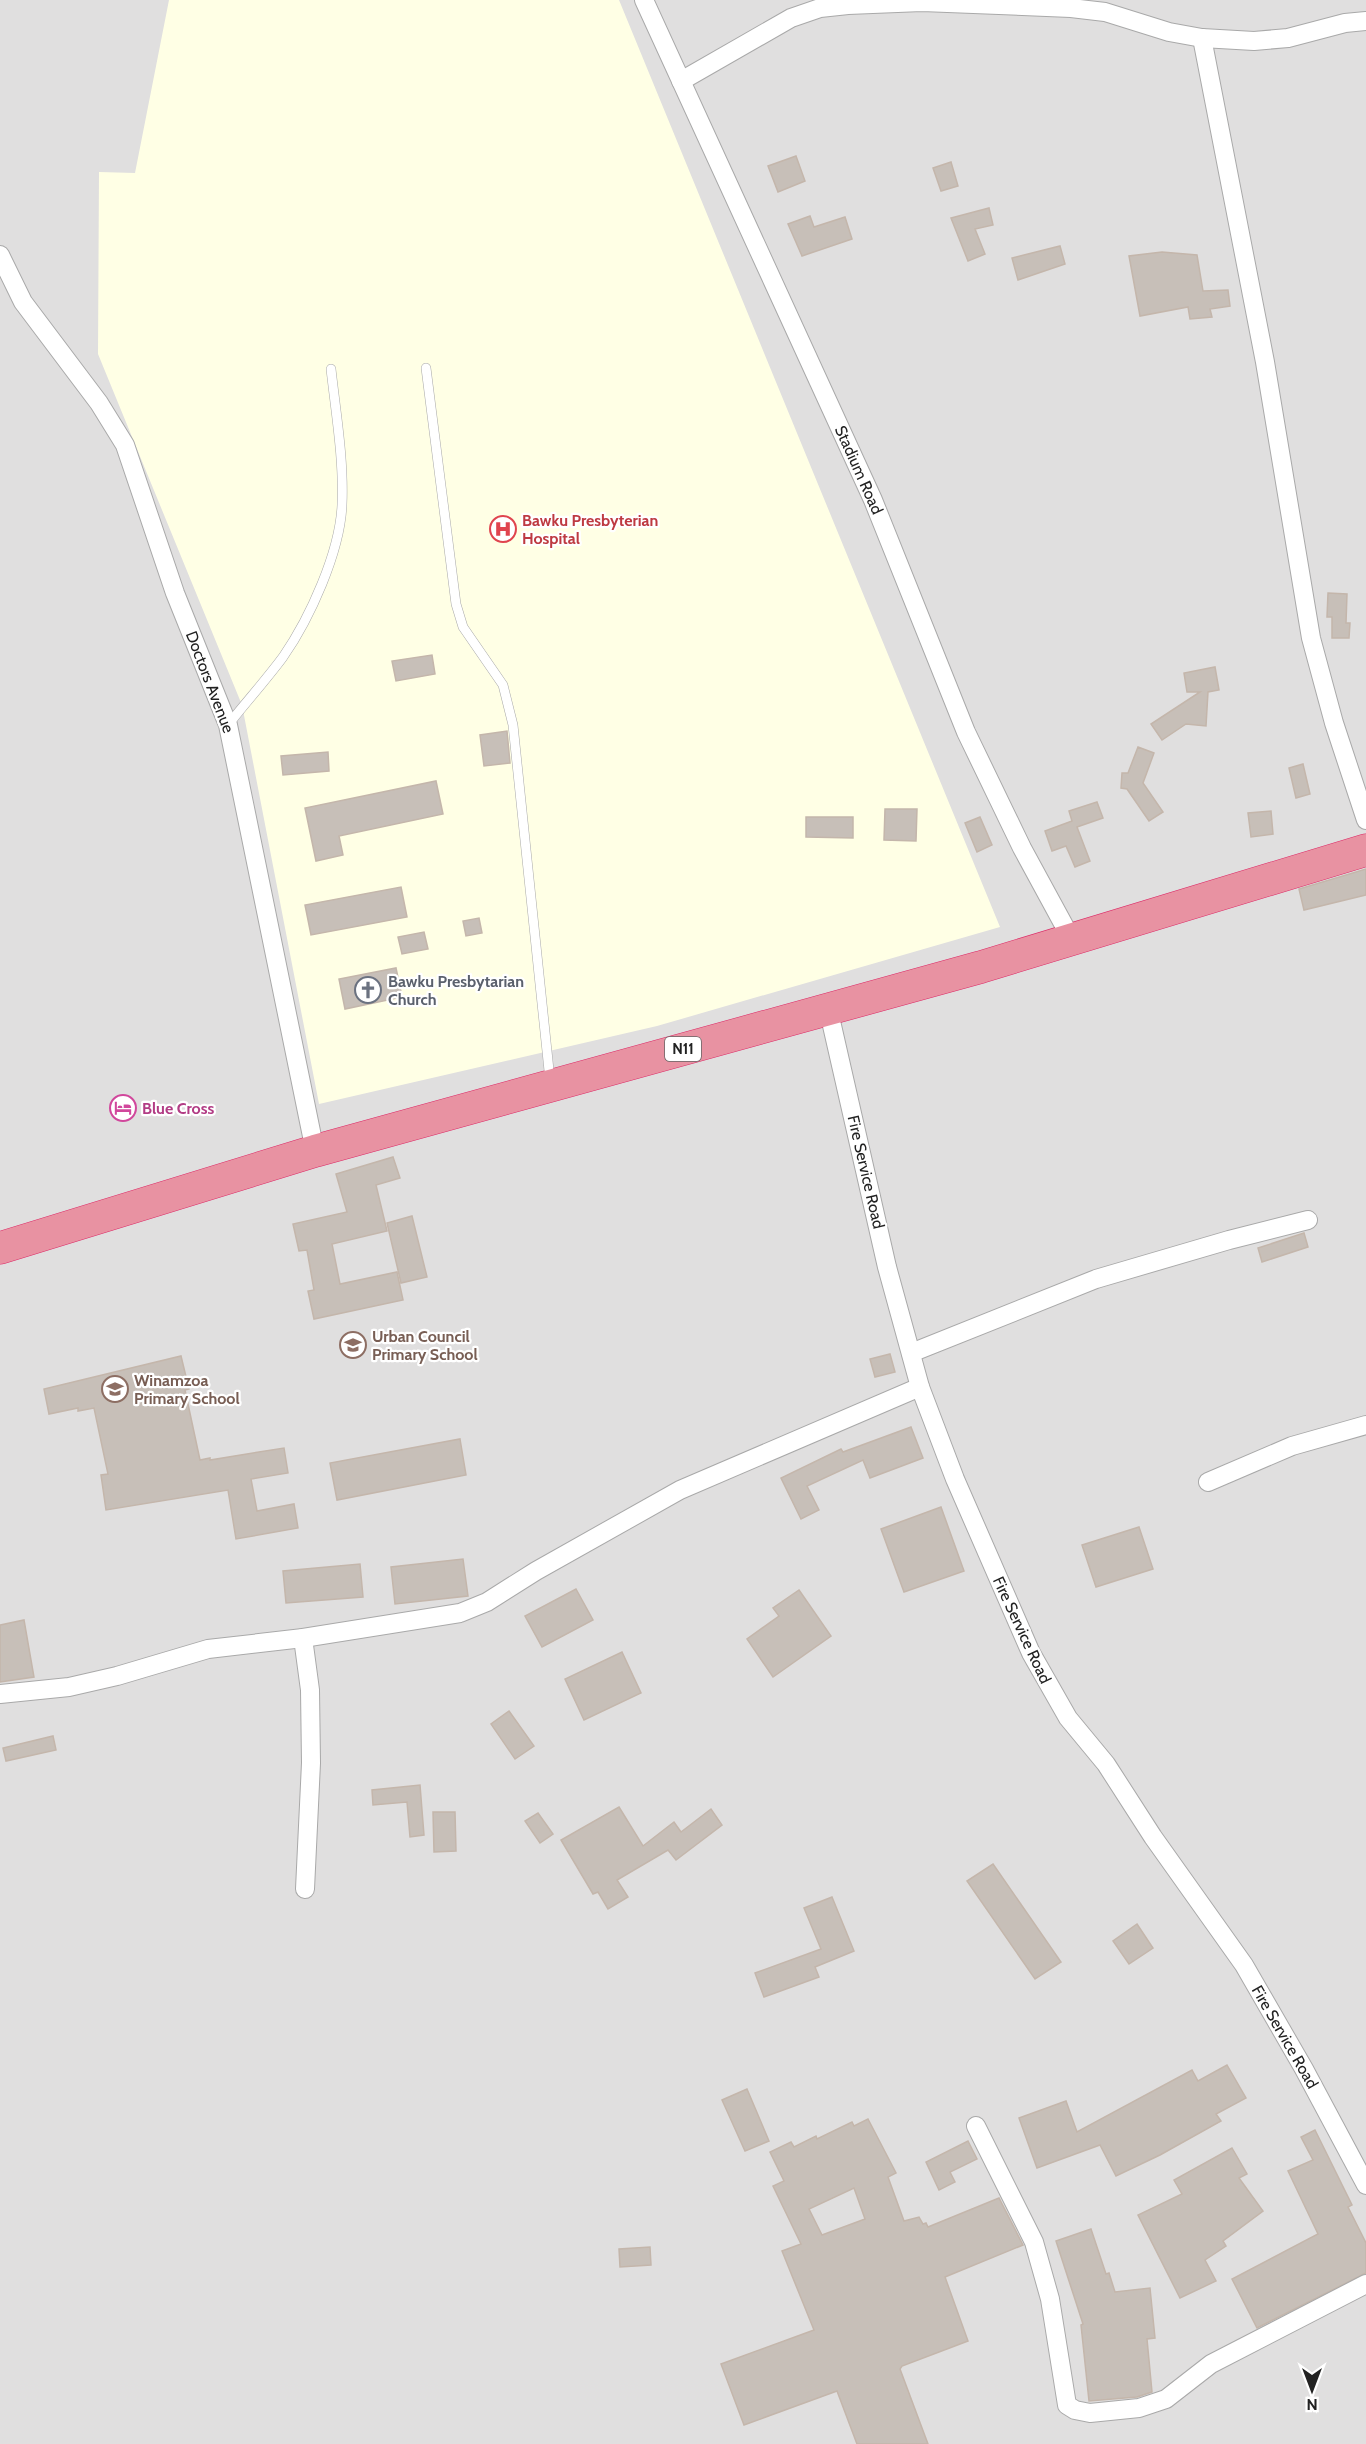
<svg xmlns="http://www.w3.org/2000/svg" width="1366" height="2444" font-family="Cabin,sans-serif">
<rect width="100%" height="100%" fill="#f2efe9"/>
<!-- residential -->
<rect fill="#e0dfdf" x="0" y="0" width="1366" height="2444"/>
<!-- education -->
<path fill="#ffffe5" d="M169 0H619L1000 927 657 1026 319 1104 242 705 98 354 99 172 135 173Z"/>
<!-- building -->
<g fill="#c7bfb8" stroke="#c4b6ab" stroke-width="1.5" fill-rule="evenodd">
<path d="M796 156 805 181 778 192 768 166Z"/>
<path d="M951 162 958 186 941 191 933 168Z"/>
<path d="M989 208 993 225 975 229 985 254 968 261 951 218Z"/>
<path d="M810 216 814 227 845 217 852 239 802 256 788 224Z"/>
<path d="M1060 246 1065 264 1018 280 1012 258Z"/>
<path d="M1162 252 1197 255 1203 291 1228 290 1230 306 1210 309 1212 317 1190 319 1188 307 1140 316 1129 256Z"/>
<path d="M1328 593 1347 594 1346 623H1350L1349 638H1332V617H1327Z"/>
<path d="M432 655 435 674 396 681 392 661Z"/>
<path d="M1215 667 1219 690 1208 692 1206 726 1186 724 1162 740 1151 724 1200 692H1187L1184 673Z"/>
<path d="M507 731 510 763 484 766 480 735Z"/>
<path d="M1138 747 1154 753 1143 783 1163 812 1149 821 1127 789 1121 788 1122 773H1128Z"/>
<path d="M328 752 329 771 283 775 281 756Z"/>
<path d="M1303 764 1310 794 1296 798 1289 768Z"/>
<path d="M436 781 443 814 339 836 343 855 316 861 305 808Z"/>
<path d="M1097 802 1103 818 1077 827 1090 861 1075 867 1066 846 1052 851 1045 831 1072 821 1069 811Z"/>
<path d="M885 809H917L916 841 884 840Z"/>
<path d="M1271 811 1273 834 1251 837 1248 813Z"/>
<path d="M806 817H853V838L806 837Z"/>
<path d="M980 817 992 845 977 852 965 823Z"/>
<path d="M1366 869V895L1304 910 1299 889Z"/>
<path d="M401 887 407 917 311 935 305 905Z"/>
<path d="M479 918 482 933 466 936 463 921Z"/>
<path d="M424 932 428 949 402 954 398 937Z"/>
<path d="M396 968 402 997 345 1009 339 979Z"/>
<path d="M393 1157 400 1178 376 1185 387 1231 332 1244 340 1284 397 1272 403 1300 314 1319 308 1291 314 1290 307 1250 299 1251 293 1224 347 1212 336 1174Z"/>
<path d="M412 1216 427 1277 401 1283 387 1223Z"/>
<path d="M1304 1233 1308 1247 1262 1262 1258 1248Z"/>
<path d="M890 1354 895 1372 875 1377 870 1359Z"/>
<path d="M181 1356 189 1389 185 1390 200 1460 210 1458V1460L284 1448 288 1473 251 1479 257 1511 294 1504 298 1528 236 1539 228 1490 106 1510 101 1475 108 1474 94 1408 78 1411V1408L49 1414 44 1389Z"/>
<path d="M911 1427 923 1458 870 1478 863 1460 807 1486 819 1510 801 1519 781 1478 841 1449 843 1452Z"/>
<path d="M460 1439 466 1475 337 1500 330 1463Z"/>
<path d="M941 1507 964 1571 904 1592 881 1529Z"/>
<path d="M1139 1527 1153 1569 1096 1587 1082 1545Z"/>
<path d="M463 1559 468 1596 395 1604 391 1567Z"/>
<path d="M360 1564 363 1597 286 1603 283 1571Z"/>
<path d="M576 1589 593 1620 542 1647 525 1616Z"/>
<path d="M799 1590 831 1636 773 1677 747 1639 779 1616 773 1608Z"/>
<path d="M24 1620 34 1677 0 1682V1625Z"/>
<path d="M622 1652 641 1693 584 1720 565 1679Z"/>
<path d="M509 1711 534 1746 515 1759 491 1724Z"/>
<path d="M53 1736 56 1750 6 1761 3 1748Z"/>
<path d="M420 1785 424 1835 410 1837 407 1802 373 1805 372 1790Z"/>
<path d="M619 1807 643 1846 674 1822 681 1832 711 1809 722 1825 676 1860 668 1850 617 1880 628 1897 608 1909 598 1892 593 1894 561 1840Z"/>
<path d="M433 1812H455L456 1851 434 1852Z"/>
<path d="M538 1813 553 1834 540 1843 525 1821Z"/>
<path d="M993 1864 1061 1962 1035 1979 967 1881Z"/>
<path d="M832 1897 854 1951 815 1967 819 1977 764 1997 755 1973 821 1949 804 1908Z"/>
<path d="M1137 1924 1153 1948 1129 1964 1113 1941Z"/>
<path d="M1227 2065 1246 2098 1216 2114 1221 2121 1160 2155 1116 2176 1100 2145 1037 2168 1019 2118 1066 2101 1077 2132 1192 2070 1198 2081Z"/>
<path d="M747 2089 769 2141 745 2151 722 2100Z"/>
<path d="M868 2119 896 2173 888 2177 904 2221 919 2217 923 2224 926 2223 928 2227 999 2198 1023 2245 945 2277 968 2341 902 2366 900 2369 928 2444H857L837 2391 744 2425 721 2364 814 2330 782 2251 801 2244 773 2186 784 2181 770 2152 791 2142 794 2147 816 2136 817 2139 852 2122 854 2126ZM854 2188 865 2219 822 2235 809 2209Z"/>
<path d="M1315 2130 1352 2205 1348 2207 1366 2243V2273L1257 2328 1232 2279 1318 2234 1288 2171 1313 2160 1301 2137Z"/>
<path d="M968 2141 977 2159 950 2172 955 2182 939 2190 926 2162Z"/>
<path d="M1232 2148 1247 2174 1239 2178 1263 2211 1223 2241 1226 2246 1205 2260 1216 2281 1180 2298 1138 2215 1182 2194 1174 2180Z"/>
<path d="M1091 2229 1106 2274 1109 2273 1115 2292 1150 2288 1155 2338 1147 2339 1152 2392 1137 2397 1089 2401 1081 2325 1083 2324 1056 2241Z"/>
<path d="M650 2247 651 2265 620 2267 619 2249Z"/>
</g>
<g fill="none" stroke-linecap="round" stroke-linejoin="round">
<defs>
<g id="lane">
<path d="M426 368 456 604 463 627 503 685 513 725 550 1080"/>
<path d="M228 725C246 702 266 680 283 657 310 618 340 552 342 505 344 460 336 414 331 369"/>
</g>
<g id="street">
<path d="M644 0 873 500 966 732 1022 848 1072 940"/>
<path d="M1202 38 1265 362 1311 638 1334 723 1366 820"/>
<path d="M681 81 791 18 820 8 848 5 922 2 1071 8 1105 12 1169 32 1202 38 1254 41 1288 38 1345 23 1366 21"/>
<path d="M0 255 23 302 99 403 125 445 175 593 228 725 315 1151"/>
<path d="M828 1008 887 1267 920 1387 955 1479 1031 1653 1068 1718 1106 1764 1153 1837 1244 1965 1304 2069 1366 2185"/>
<path d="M911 1353 1096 1279 1229 1240 1308 1220"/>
<path d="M1208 1482 1292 1446 1366 1425"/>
<path d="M303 1638 310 1690 311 1763 305 1889"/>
<path d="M0 1694 69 1687 117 1676 208 1649 303 1638 460 1613 487 1602 536 1571 680 1490 920 1387"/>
<path d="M976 2126 1034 2242 1050 2299 1067 2405 1075 2410 1090 2413 1139 2408 1166 2399 1211 2364 1366 2284"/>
</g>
<path id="highway" d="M0 1248 315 1151 981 967 1366 850"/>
</defs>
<!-- lane casing -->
<use href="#lane" stroke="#a9a9a9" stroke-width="10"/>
<!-- street casing -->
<use href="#street" stroke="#a9a9a9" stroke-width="20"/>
<!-- highway casing -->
<use href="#highway" stroke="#dc2a67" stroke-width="33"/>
<!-- lane -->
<use href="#lane" stroke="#fff" stroke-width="9"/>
<!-- street -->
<use href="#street" stroke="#fff" stroke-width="18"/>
<!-- highway -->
<use href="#highway" stroke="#e892a2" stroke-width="32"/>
</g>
<!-- icons -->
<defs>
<symbol id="hospital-ring" viewBox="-11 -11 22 22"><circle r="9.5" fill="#fff" stroke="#e0444e" stroke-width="1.5"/><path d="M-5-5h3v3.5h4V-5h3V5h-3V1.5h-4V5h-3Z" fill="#e0444e"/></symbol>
<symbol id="church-ring" viewBox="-11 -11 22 22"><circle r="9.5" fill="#fff" stroke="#6b7280" stroke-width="1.5"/><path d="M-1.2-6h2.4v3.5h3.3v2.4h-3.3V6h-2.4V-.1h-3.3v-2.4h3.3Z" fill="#6b7280"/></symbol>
<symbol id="hotel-ring" viewBox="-11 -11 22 22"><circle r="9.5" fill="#fff" stroke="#d1479c" stroke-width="1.5"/><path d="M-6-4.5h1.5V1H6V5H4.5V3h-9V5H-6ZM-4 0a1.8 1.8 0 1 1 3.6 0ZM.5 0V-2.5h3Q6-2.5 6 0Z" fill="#d1479c"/></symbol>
<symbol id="school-ring" viewBox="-11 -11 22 22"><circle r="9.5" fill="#fff" stroke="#8d6e63" stroke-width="1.5"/><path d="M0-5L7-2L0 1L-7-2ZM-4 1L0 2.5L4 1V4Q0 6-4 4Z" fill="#8d6e63"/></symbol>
</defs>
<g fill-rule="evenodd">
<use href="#hospital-ring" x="488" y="514" width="30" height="30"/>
<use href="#church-ring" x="353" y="975" width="30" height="30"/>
<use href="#hotel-ring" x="108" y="1093" width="30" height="30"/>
<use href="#school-ring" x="338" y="1330" width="30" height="30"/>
<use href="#school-ring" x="100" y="1374" width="30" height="30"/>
</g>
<g text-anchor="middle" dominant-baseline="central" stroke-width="4.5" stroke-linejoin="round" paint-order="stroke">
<!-- shield labels -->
<rect fill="#fff" stroke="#646464" stroke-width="1.5" x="665" y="1037" width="36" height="24" rx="4.5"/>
<g font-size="15" font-weight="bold" fill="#222">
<text x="683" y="1049">N11</text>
</g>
<!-- street labels -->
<g font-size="16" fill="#222" stroke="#fff">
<text transform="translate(859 470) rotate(66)">Stadium Road</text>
<text transform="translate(210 682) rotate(69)">Doctors Avenue</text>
<text transform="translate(866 1172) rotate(77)">Fire Service Road</text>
<text transform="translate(1022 1630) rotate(65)">Fire Service Road</text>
<text transform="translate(1285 2037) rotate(60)">Fire Service Road</text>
</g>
<!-- health labels -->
<g font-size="16" font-weight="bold" fill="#be3a42" stroke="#fff" text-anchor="start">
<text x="522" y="520">Bawku Presbyterian<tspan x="522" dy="18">Hospital</tspan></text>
</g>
<!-- worship labels -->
<g font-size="16" font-weight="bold" fill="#5b616d" stroke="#fff" text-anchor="start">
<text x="388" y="981">Bawku Presbytarian<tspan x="388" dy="18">Church</tspan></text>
</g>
<!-- hotel labels -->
<g font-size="16" font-weight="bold" fill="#b23c85" stroke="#fff" text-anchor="start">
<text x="142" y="1108">Blue Cross</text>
</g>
<!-- education labels -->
<g font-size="16" font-weight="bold" fill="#785e54" stroke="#fff" text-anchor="start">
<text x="372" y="1336">Urban Council<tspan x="372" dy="18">Primary School</tspan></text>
<text x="134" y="1380">Winamzoa<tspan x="134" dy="18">Primary School</tspan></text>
</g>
</g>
<!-- north arrow -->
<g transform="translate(1312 2390) rotate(180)" stroke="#ffffff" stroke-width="4.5" paint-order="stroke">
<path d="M0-4.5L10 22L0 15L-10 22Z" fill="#222222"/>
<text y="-9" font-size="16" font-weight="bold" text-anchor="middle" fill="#222222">N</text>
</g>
</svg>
